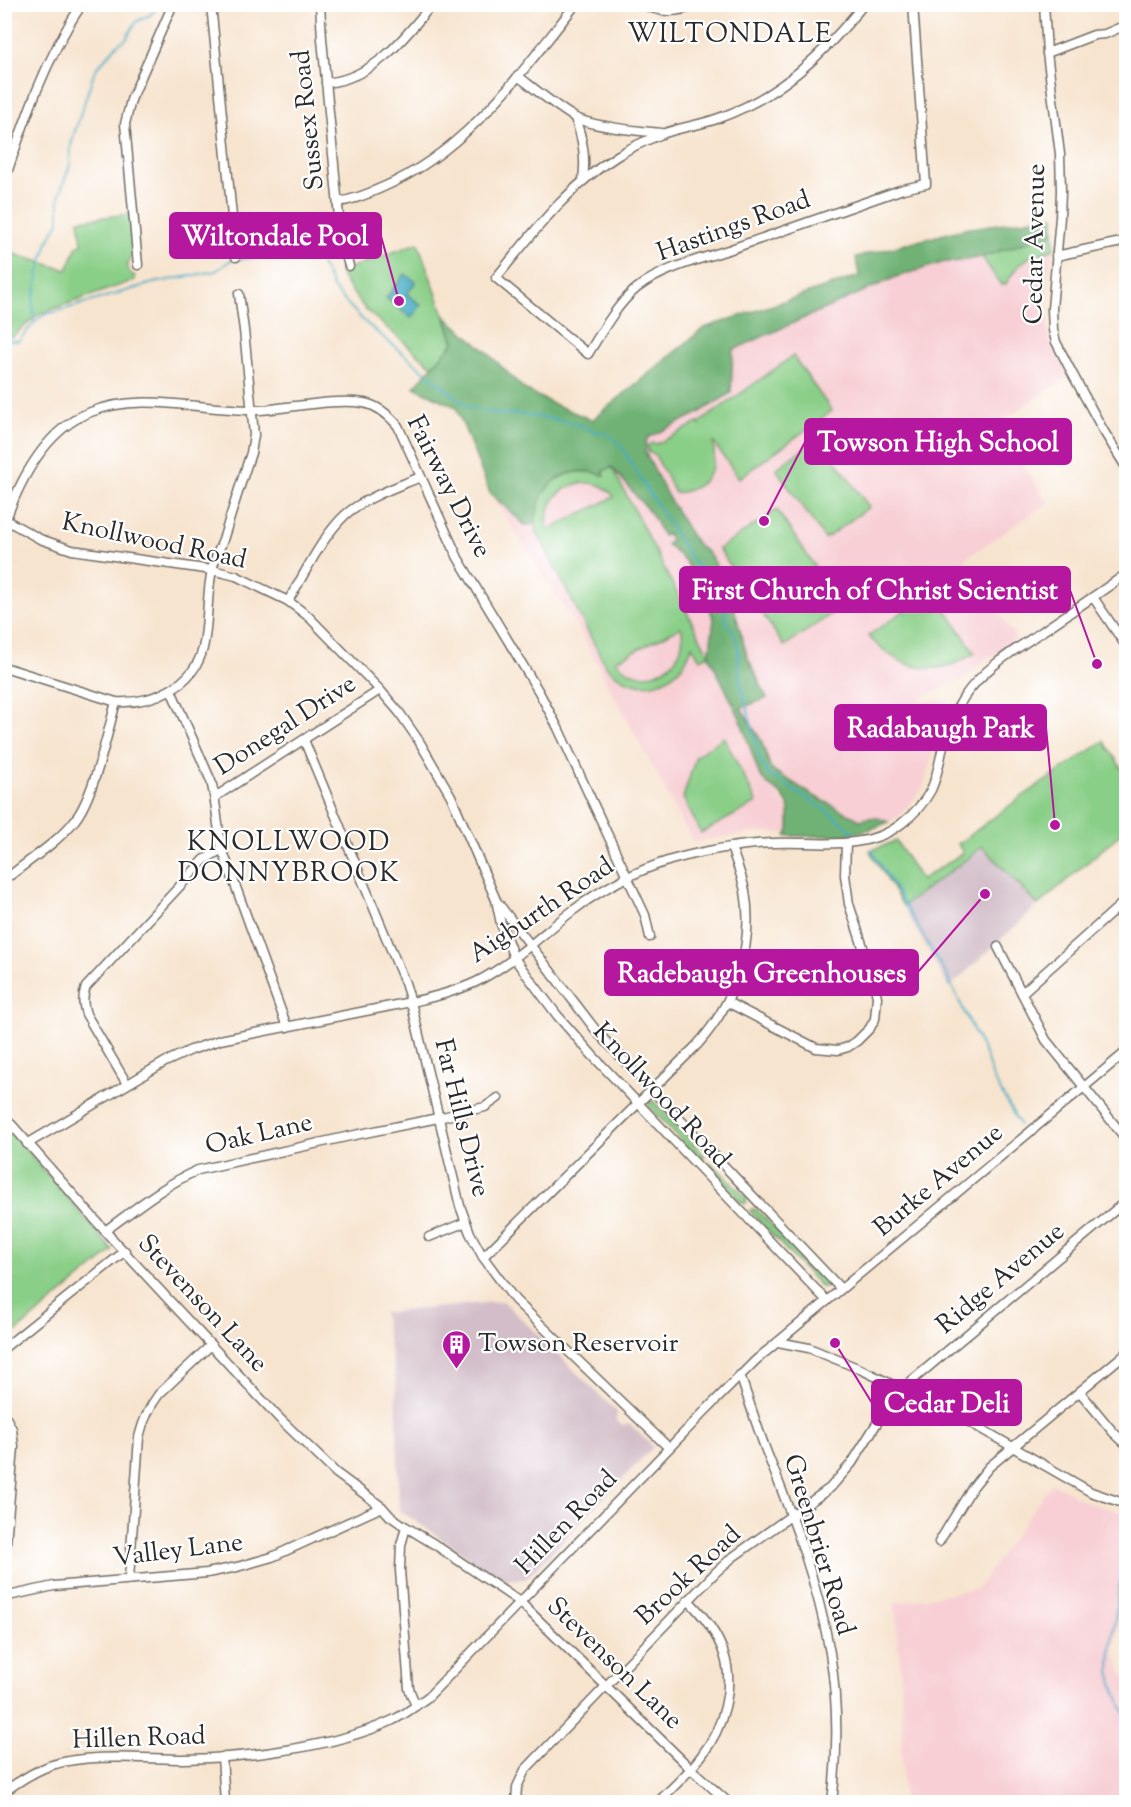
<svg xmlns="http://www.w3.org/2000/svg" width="1131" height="1807" font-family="'Sorts Mill Goudy',serif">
<rect width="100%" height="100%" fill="#fff"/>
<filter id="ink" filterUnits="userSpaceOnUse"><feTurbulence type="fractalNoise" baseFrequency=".0167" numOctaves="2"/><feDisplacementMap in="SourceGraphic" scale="12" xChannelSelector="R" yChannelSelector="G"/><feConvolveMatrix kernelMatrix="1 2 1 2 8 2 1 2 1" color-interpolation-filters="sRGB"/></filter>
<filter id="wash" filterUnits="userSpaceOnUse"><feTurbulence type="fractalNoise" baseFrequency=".008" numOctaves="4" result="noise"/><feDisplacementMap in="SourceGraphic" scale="24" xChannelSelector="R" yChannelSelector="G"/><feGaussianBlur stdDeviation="1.35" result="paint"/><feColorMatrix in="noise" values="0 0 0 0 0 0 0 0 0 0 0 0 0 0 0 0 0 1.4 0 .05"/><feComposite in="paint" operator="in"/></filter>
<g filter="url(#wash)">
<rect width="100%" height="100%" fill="#f7e4cf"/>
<!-- built -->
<g fill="#f7cfd4">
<path d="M1054 216V249L1047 277 1046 303 1049 338 1068 377 997 424 1048 503 963 560 1017 640 995 655 988 657 961 681 958 680 949 684 918 700 949 701 939 723 932 757 922 789 899 816 870 831 771 769 761 740 773 785 784 804 801 813 806 832 749 833 693 842 579 630 490 493 731 393 704 328 860 276Z"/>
<path d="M1052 1483 1088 1503 1126 1514V1582L1114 1652 1126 1680V1802H903L901 1677 895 1603 977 1589Z"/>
</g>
<!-- industrial -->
<g fill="#d2bdc8">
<path d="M982 846 1038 905 949 988 903 906 971 856Z"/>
<path d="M503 1301 617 1412 616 1420 622 1425 630 1424 653 1447 526 1579 502 1580 399 1510 396 1379 383 1313Z"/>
</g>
<!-- green -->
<g fill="#8acf88" stroke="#5a7d5a" stroke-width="1.5" fill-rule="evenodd">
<path d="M130 214 134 250 127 266 131 274 135 276V280L39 314 12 337 5 335 4 251 67 270 77 246 82 244 79 220Z"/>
<path d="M1054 233V249C1048 252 1042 253 1035 255 1020 260 1013 273 1005 285H1001L982 257Z"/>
<path d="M418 243 454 342 478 364 437 361 432 366 366 310 349 288 339 272Z"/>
<path d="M793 356 832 411 739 478 713 442C718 471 704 490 675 493L655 455 648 452V446L652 443 657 444 697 423 700 425 699 423Z"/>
<path d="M819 437 869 507 825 539 776 469Z"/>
<path d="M612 467 709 655 700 659 692 646C680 688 634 698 605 665L537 532C529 490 564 462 604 475L603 471ZM581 483C594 482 606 486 614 497L548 530C544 507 557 487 581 483ZM681 627C689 654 664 680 636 674 628 672 622 667 615 661Z"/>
<path d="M777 510 842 607 784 646 719 549Z"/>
<path d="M933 590 975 653C968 657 961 661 954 664 919 676 892 661 868 636Z"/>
<path d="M724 737 757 803 701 833 683 798 696 756Z"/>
<path d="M1104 741 1126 775V829L1038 905 982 846 971 856 903 906 870 851 896 841 921 880 963 853 958 844 1020 798Z"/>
<path d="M650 1101H653L704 1155 703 1160H699L650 1107 648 1103Z"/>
<path d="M4 1124 113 1251 5 1341H4Z"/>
<path d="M712 1164 747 1198 746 1203H742L709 1169V1165Z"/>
<path d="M752 1209H756L827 1283V1287H821L750 1211Z"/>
</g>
<!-- forest -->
<path fill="#6fb274" stroke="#4d6e50" stroke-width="1.5" d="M1054 216V233L982 257 954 262H945L896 277 733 350 731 393 697 414 647 438 645 452 669 499 696 543 709 554 728 585 747 656 767 698 741 708 761 740 771 769 814 796 860 820C871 816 878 817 888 822 853 839 824 836 786 836L789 830V811L788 804 780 793 767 784 759 774 740 718 709 656 714 619 686 562 667 544 671 541 667 534 663 536 652 515 612 467 603 471 605 476C568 460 535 486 536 524L525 525 490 493 456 407 414 387 454 342 445 316 486 351 524 389 549 402 592 420 704 328 859 276 856 257 964 229Z"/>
<!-- water -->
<path fill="#44acc4" stroke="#386c78" stroke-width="1.5" d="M405 274 416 282 407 294 421 305 411 318 386 298Z"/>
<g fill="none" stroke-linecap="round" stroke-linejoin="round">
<!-- stream -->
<g stroke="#44acc4" stroke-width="2">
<path d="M34 321 33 302 40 268 48 242 59 222V196L70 165 71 146 74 134 95 70 117 45 126 39 136 22 150 15 155 10 156 4"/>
<path d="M4 340 18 341C31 329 36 314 55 312L153 283 216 271 231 260 288 255 302 256 320 262 335 291 366 323 468 407 496 414H519L554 419 576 424 596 432 606 433 620 444 632 465 693 562 706 572 708 589 725 609 726 622 735 634 738 646 740 680 761 762 768 774 832 814 854 833"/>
<path d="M871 849 945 972 986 1056 992 1076 1020 1125"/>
<path d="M1126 1559 1120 1584 1111 1648 1110 1672 1116 1693 1126 1716"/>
</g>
</g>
</g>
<g filter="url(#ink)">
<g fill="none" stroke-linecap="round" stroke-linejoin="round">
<defs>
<g id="minor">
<path d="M211 4 236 257"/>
<path d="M320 4 322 39 341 238 349 266"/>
<path d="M642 4C661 14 679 13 698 4"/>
<path d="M864 4C825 53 779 97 719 118 701 125 681 127 662 134 647 140 631 147 617 156 568 186 532 234 496 278L588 354C601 333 617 304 637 288 664 267 702 259 734 248 790 228 847 209 903 189L926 184 913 4"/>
<path d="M1044 4 1047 53 1060 154 1061 191 1060 217 1052 309 1053 330 1056 342 1073 375 1103 430 1126 467"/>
<path d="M1047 53 1094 35 1105 34 1126 25"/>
<path d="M518 76C536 90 554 105 574 117 592 127 639 131 661 133"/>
<path d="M326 83C374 78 404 39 432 4"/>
<path d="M575 118C583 140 586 157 583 180"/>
<path d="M4 182C25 119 45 59 82 4"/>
<path d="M338 202C353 200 368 194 381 188 466 152 520 74 576 4"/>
<path d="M1056 256 1126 241"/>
<path d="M138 265 125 124 131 100 173 4"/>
<path d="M4 519 40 539 72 550 212 570 236 576 288 601 308 616 380 690 399 712 419 741 451 796 496 900 501 924 514 958 557 1015 593 1056 827 1301"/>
<path d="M5 522C20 480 45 431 88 413 142 390 204 412 260 410 291 408 335 398 364 403 379 406 389 415 398 426L458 558 539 692 558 728 645 915 650 937"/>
<path d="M1093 597 1126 646"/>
<path d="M288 601C306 572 321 538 345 515 364 498 397 487 420 477"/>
<path d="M4 667 116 702C152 704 194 686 203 648 209 623 206 596 212 570 214 560 219 550 223 540 232 511 241 482 251 453L254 435 244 330 239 294"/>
<path d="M171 690 211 781C217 804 217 827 222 849L287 1027"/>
<path d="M304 740 405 983 411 1002 460 1206 470 1233 483 1257 515 1300 669 1448"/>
<path d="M215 797 380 690"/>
<path d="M11 875C32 858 58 842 75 820 94 796 107 734 116 702"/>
<path d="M498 903 598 1033 841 1289"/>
<path d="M998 947 1046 1040 1126 1139"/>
<path d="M1022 993 1126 900"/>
<path d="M727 1002 816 1048 838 1050 848 1047 857 1041 870 1028 875 1019 877 997 873 978 849 904 845 875 846 843"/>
<path d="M127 1084 86 1014C83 1004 82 997 86 987L204 860 222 849"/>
<path d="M4 1116 105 1231 180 1312 279 1418 336 1473 382 1507 390 1516 406 1527 434 1544 520 1602 691 1769 728 1802"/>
<path d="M27 1144 165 1062 191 1050 220 1040 411 1002C434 997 455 992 476 982 512 964 540 936 571 912 601 889 635 871 671 860 704 851 739 844 774 843 815 841 866 852 901 824 913 815 924 803 931 790 938 775 940 758 944 742 948 726 955 711 964 697 983 669 1013 651 1040 633 1069 613 1098 594 1126 574"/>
<path d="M105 1231C135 1209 164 1185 198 1170L350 1136 438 1118 485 1107 498 1098"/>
<path d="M429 1237 466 1222"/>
<path d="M483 1257 697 1045C734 1004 755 947 745 891 742 876 736 862 731 847"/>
<path d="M778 1342 809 1348 860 1369 964 1419 1091 1492 1126 1504"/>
<path d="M4 1348 125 1251"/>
<path d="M740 1375C749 1401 757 1427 767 1453 793 1517 818 1584 830 1653 838 1702 838 1753 832 1802"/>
<path d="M1080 1392 1113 1432 1126 1444"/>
<path d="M4 1414 12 1429 14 1447 4 1567"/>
<path d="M406 1527 401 1545 400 1570 409 1689 416 1706"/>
<path d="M939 1542 972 1488 989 1467 1126 1353"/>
<path d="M129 1579 139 1437C143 1421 149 1407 159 1394L211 1345"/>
<path d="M4 1597 54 1586 207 1573 237 1567 272 1557 382 1507"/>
<path d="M222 1757 225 1802"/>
<path d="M4 1792C19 1781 34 1771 52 1765 90 1753 144 1759 184 1759 246 1758 335 1747 391 1721 405 1715 417 1705 429 1696L705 1411 756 1360 1126 1052"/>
<path d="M516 1802 517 1787 525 1770 716 1572 733 1557 830 1488 852 1463 892 1399 902 1389 1126 1201"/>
<path d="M658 1802C673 1787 690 1772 702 1755 723 1728 735 1687 724 1654 717 1633 703 1615 688 1600"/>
</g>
</defs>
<!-- minor casing -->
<use href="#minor" stroke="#726c64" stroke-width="11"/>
<!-- minor -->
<use href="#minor" stroke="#fff" stroke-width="8"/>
</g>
</g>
<!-- icons -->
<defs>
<symbol id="building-pin" viewBox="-11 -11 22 30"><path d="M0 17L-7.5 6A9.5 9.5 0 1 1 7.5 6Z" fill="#b5179e" stroke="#fff"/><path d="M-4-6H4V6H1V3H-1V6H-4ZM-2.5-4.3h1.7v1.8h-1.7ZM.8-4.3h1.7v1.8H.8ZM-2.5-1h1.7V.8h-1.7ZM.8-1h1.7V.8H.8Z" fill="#fff"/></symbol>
</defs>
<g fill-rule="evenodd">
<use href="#building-pin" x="440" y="1328" width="33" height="45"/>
</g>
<g text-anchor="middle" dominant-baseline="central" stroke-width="4.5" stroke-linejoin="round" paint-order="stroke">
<!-- street labels -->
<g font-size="26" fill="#2b2b2b" stroke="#fff">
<text transform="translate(309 120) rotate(-96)">Sussex Road</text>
<text transform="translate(734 227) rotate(-20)">Hastings Road</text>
<text transform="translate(1036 244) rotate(-89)">Cedar Avenue</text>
<text transform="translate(448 487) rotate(63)">Fairway Drive</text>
<text transform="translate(154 542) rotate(12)">Knollwood Road</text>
<text transform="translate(286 726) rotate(-33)">Donegal Drive</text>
<text transform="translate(542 911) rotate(-34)">Aigburth Road</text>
<text transform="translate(661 1096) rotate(47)">Knollwood Road</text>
<text transform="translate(461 1118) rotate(76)">Far Hills Drive</text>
<text transform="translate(259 1135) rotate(-13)">Oak Lane</text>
<text transform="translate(939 1181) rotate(-40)">Burke Avenue</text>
<text transform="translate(1001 1279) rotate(-40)">Ridge Avenue</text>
<text transform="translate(202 1304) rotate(47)">Stevenson Lane</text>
<text transform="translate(567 1523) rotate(-46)">Hillen Road</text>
<text transform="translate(818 1545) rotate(73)">Greenbrier Road</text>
<text transform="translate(178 1551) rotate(-7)">Valley Lane</text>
<text transform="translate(689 1576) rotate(-43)">Brook Road</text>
<text transform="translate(614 1664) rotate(44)">Stevenson Lane</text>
<text transform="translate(139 1739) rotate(-2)">Hillen Road</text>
</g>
<!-- poi labels -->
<g font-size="26" fill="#2b2b2b" stroke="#fff" text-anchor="start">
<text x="478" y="1344">Towson Reservoir</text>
</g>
<!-- neighbourhood labels -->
<g font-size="27" letter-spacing="1.5" fill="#2b2b2b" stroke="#fff">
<text x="730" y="35">WILTONDALE</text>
<text x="289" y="843">KNOLLWOOD<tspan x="289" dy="31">DONNYBROOK</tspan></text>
</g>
</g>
<!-- callouts -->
<path fill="none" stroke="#b5179e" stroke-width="2" d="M399 301L381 236M764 521L805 442M1097 664L1070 590M1055 825L1046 727M985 894L918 972M835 1343L872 1403"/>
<g fill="#b5179e" stroke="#fff" stroke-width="2">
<circle cx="399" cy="301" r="6"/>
<circle cx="764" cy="521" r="6"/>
<circle cx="1097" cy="664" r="6"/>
<circle cx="1055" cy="825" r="6"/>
<circle cx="985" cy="894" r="6"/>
<circle cx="835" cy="1343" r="6"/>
</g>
<g fill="#b5179e" stroke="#b5179e" stroke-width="2">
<rect x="170" y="213" width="211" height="45" rx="6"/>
<rect x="805" y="419" width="266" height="45" rx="6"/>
<rect x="680" y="567" width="390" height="45" rx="6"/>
<rect x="835" y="705" width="211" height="45" rx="6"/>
<rect x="605" y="950" width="313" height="45" rx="6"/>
<rect x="872" y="1380" width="149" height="45" rx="6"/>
</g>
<g font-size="27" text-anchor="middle" font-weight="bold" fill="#fff">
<text x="275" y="245">Wiltondale Pool</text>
<text x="938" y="451">Towson High School</text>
<text x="875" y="599">First Church of Christ Scientist</text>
<text x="941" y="737">Radabaugh Park</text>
<text x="762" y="982">Radebaugh Greenhouses</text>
<text x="947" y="1412">Cedar Deli</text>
</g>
<!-- margin -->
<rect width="1131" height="1807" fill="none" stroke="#fff" stroke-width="24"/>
</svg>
